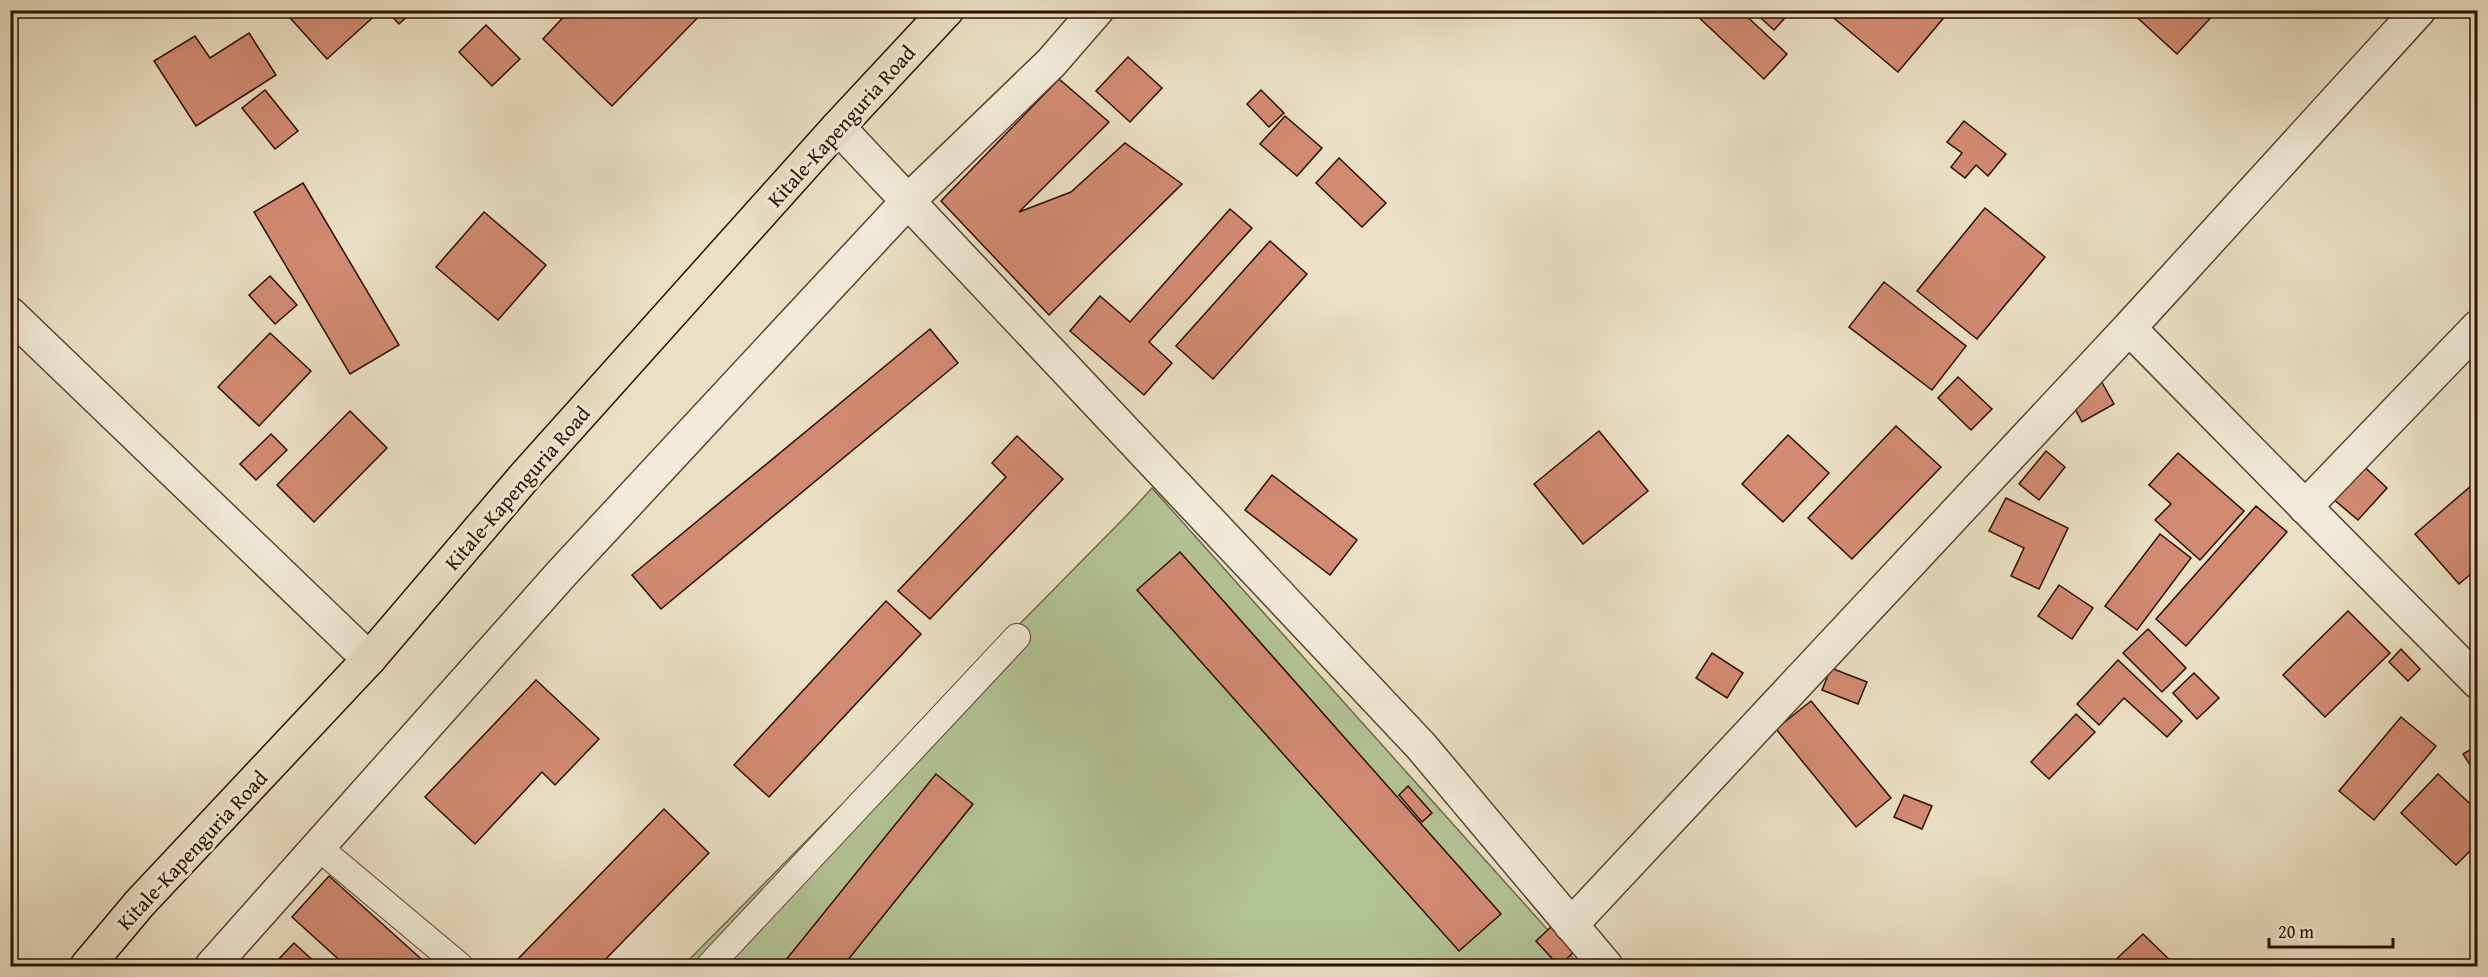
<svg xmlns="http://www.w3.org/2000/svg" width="2488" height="977" font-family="'Gentium Book Plus',serif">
<rect width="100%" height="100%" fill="#ebe0c5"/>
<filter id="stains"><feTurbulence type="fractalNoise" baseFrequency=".00333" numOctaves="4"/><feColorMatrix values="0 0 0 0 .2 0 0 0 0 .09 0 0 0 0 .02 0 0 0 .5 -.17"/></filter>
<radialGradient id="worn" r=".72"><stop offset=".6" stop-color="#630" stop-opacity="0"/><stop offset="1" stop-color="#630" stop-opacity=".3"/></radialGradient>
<!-- green -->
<path fill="#b3c397" stroke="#70694c" stroke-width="1.5" d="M1152 488 1580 966H683L1130 512Z"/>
<!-- building -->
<g fill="#d28b73" stroke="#2d0f00" stroke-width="1.5">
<path d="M283 10H381L327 59Z"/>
<path d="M386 10H414L399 24Z"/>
<path d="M570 10H705L612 106 543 39Z"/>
<path d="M1691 10H1740L1787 54 1764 79Z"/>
<path d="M1752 10H1792L1774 30Z"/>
<path d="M1832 10H1943L1947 14 1898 72 1829 14Z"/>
<path d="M2129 10H2218L2177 54Z"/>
<path d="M486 25 520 59 492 86 459 52Z"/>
<path d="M249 33 276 75 196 126 154 61 195 36 210 58Z"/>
<path d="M1128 57 1162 88 1130 122 1096 91Z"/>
<path d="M1059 79 1109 122 1019 212 1071 192 1125 143 1182 184 1049 315 941 201Z"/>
<path d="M265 90 298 131 275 149 242 108Z"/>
<path d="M1261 90 1284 113 1269 127 1247 104Z"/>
<path d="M1285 116 1322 148 1297 176 1260 144Z"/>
<path d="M1964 121 2006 154 1988 176 1976 165 1965 178 1951 167 1962 153 1947 142Z"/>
<path d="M1339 158 1386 203 1362 227 1316 183Z"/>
<path d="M303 183 399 345 350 374 254 212Z"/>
<path d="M1985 208 2045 257 1977 339 1917 291Z"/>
<path d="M1230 209 1252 228 1149 342 1172 363 1144 395 1070 331 1100 296 1130 322Z"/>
<path d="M484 212 546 265 498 320 436 267Z"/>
<path d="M1270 241 1307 274 1213 379 1176 346Z"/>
<path d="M270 276 297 305 275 324 249 295Z"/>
<path d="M1884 282 1966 346 1932 390 1849 327Z"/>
<path d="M930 329 958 363 661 609 632 575Z"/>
<path d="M270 333 311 371 259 426 218 387Z"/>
<path d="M1958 377 1992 409 1971 430 1938 398Z"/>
<path d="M2100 379 2114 404 2082 422 2068 396Z"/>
<path d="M350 411 387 448 314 522 277 485Z"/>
<path d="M1896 426 1941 467 1852 559 1808 518Z"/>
<path d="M1599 431 1648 491 1583 544 1534 484Z"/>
<path d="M271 434 287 450 256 480 240 464Z"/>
<path d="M1788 435 1829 473 1783 522 1742 484Z"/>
<path d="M1017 436 1063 479 930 619 898 591 1006 477 992 463Z"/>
<path d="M2046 451 2065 467 2039 500 2019 484Z"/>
<path d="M2178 453 2244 511 2200 560 2155 520 2171 504 2149 485Z"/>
<path d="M2356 459 2387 488 2358 520 2326 493Z"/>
<path d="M1272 475 1357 540 1330 575 1245 510Z"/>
<path d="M2478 480V568L2459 584 2415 534Z"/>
<path d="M2006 498 2068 528 2039 589 2011 576 2024 548 1989 531Z"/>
<path d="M2256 506 2287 532 2186 646 2156 619Z"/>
<path d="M2160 534 2191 558 2137 630 2105 606Z"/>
<path d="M1180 552 1501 914 1459 951 1137 590Z"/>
<path d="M2059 585 2093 608 2072 639 2038 616Z"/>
<path d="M886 601 921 634 769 797 734 765Z"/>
<path d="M2348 611 2390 653 2325 717 2283 675Z"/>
<path d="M2148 629 2186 668 2162 692 2123 653Z"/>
<path d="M2401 649 2420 669 2408 681 2389 662Z"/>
<path d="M1712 653 1743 673 1727 698 1696 678Z"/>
<path d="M2118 660 2182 721 2167 737 2124 698 2099 725 2077 704Z"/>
<path d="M1831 668 1867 682 1858 704 1822 690Z"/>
<path d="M2194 673 2219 698 2197 719 2173 693Z"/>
<path d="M536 680 599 739 555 785 542 772 475 844 425 797Z"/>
<path d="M1811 701 1891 798 1856 827 1776 729Z"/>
<path d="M2076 714 2095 732 2049 779 2031 762Z"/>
<path d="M2401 717 2436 746 2374 820 2339 791Z"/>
<path d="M2478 745V777L2463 754Z"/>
<path d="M936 774 973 804 843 966H781Z"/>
<path d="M2438 774 2478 811V843L2456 865 2401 813Z"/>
<path d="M1408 786 1432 813 1422 822 1399 795Z"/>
<path d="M1904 795 1932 806 1922 829 1894 817Z"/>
<path d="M664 809 709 853 599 966H527L518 959Z"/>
<path d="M329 876 429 966H346L292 917Z"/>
<path d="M1553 925 1576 950 1559 966 1536 941Z"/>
<path d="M2143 934 2176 966H2109Z"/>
<path d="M294 943 319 966H282L277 961Z"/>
</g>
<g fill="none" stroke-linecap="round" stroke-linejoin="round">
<defs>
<g id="service">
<path d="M318 847 460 966"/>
<path d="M709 966 1017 637"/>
</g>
<g id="minor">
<path d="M2419 10 2129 328 2478 682"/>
<path d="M838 127 1421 746 1606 966"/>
<path d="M10 314 369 659"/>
<path d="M2305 507 2478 327"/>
<path d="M1571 925 2129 328"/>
<path d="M212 966 563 572 908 201 1051 63 1097 10"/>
</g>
<path id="trunk" d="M87 966 139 904 369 659 525 476 838 127 947 10"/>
</defs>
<!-- service casing -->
<use href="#service" stroke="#5c4331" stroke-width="28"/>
<!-- minor casing -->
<use href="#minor" stroke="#5c4331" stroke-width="36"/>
<!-- trunk casing -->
<use href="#trunk" stroke="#2d0f00" stroke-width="36"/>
<!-- service -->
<use href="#service" stroke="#f2ebd9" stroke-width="26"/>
<!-- minor -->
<use href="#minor" stroke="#f2ebd9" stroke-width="33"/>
<!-- trunk -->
<use href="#trunk" stroke="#ebe0c5" stroke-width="33"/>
</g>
<g text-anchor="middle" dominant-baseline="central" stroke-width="6" stroke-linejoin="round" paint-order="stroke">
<!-- street labels -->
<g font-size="21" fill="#2d0f00" stroke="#f2ebd9">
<text transform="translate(841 126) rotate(-48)">Kitale-Kapenguria Road</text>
<text transform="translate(517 488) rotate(-49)">Kitale-Kapenguria Road</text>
<text transform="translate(192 850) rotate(-47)">Kitale-Kapenguria Road</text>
</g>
</g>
<!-- margin -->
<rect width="2488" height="977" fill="none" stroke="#ebe0c5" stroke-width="36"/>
<rect x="12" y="12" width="2464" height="953" fill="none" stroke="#2d0f00" stroke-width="3"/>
<rect x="18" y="18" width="2452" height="941" fill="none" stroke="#2d0f00" stroke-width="1.5"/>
<!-- scale -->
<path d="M2269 938v9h124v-9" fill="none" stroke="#2d0f00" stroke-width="3"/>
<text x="2278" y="938" font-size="18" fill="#2d0f00" stroke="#f2ebd9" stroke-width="4.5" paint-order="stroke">20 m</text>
<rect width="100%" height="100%" filter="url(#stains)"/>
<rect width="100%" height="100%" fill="url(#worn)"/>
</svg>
